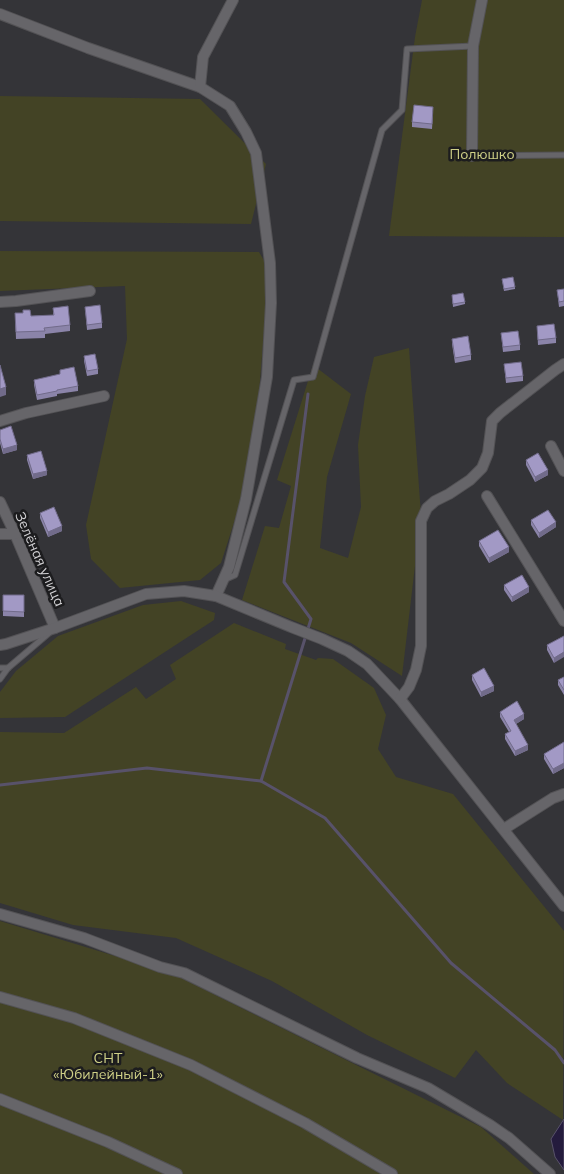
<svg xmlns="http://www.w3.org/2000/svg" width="564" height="1174" font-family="Mulish,sans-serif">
<rect width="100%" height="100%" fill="#343438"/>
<!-- green -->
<g fill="#434325">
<path d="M422 0H564V237L389 236 415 37Z"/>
<path d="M0 96 200 99 266 164 251 224 0 221Z"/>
<path d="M0 251 259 252 269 269 259 393 240 504 221 563 200 580 120 588 91 559 86 525 127 339 125 286 0 291Z"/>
<path d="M409 348 421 515 402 676 351 643 242 600 265 526 279 528 291 486 277 480 313 365 351 394 327 477 320 548 348 558 361 507 358 445 365 396 374 357Z"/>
<path d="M181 601 215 613 214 620 65 717 0 718V692L16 671 58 636 143 605Z"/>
<path d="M234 623 286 644 285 649 316 660 318 658 333 659 374 688 386 715 378 749 396 777 453 794 564 931 563 1120 507 1083 476 1050 455 1078 367 1035 272 981 176 938 73 925 0 903V732L64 733 136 687 146 699 176 679 170 665Z"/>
<path d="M0 921 171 973 481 1127 534 1174H0Z"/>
</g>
<!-- water -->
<path fill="#241b3d" stroke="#58526a" d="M564 1119V1170L555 1157 551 1139Z"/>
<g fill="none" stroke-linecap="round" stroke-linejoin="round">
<!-- stream -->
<g stroke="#58526a" stroke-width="3">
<path d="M308 394 284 582 311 619 261 781 325 818 451 963 555 1050 564 1063"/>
<path d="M0 785 147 768 261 781"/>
</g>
<defs>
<g id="service">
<path d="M472 156 564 155"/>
<path d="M226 579 235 575 294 380 313 377 382 130 402 110 407 49 473 46"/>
<path d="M0 668H8"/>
<path d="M0 679 8 668 49 633"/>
</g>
<g id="minor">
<path d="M0 14 88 48 200 87 230 106 246 132 256 153 270 263 271 303 267 377 246 499 229 567 216 596"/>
<path d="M200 87 203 57 233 0"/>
<path d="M472 156 473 46 482 0"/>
<path d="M0 302 16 301 90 291"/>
<path d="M0 421 26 413 104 396"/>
<path d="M551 446 564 471"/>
<path d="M487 496 564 621"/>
<path d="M0 502 15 534 55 628"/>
<path d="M0 534H15"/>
<path d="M0 645 6 644 55 628 146 594 184 591 216 596 291 627 322 639 348 651 367 664 400 699 564 906"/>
<path d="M400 699 409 687 416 670 421 646V521L427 508 435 501 449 494 470 480 482 468 488 453 492 421 500 413 555 370 564 364"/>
<path d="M504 829 553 798 564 794"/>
<path d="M0 914 84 938 160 967 184 973 357 1058 428 1088 490 1125 509 1138 550 1174"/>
<path d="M0 997 74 1018 191 1065 305 1123 392 1174"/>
<path d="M0 1099 108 1142 177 1174"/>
</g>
</defs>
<!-- service casing -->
<use href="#service" stroke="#535255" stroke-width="7"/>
<!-- minor casing -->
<use href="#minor" stroke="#535255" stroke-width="12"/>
<!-- service -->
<use href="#service" stroke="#666569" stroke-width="5"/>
<!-- minor -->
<use href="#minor" stroke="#666569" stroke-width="10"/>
</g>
<!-- wall -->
<g fill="#8b84a9">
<path d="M433 112 432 129 412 127V122Z"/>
<path d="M502 279 515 287V289L504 291Z"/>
<path d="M564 289V306L559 307 557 290Z"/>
<path d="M452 295 465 302V304L453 307Z"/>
<path d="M85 307 102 323V328L87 330Z"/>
<path d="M53 308 70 325V331L45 334V338L16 339 15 313 31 316 53 315Z"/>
<path d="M537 326 556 338V343L538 345Z"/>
<path d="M501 333 520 345V350L503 352Z"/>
<path d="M452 339 471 355V360L455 363 452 344Z"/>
<path d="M84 356 98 369V374L87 376 84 361Z"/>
<path d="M504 364 523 376V381L506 383Z"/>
<path d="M60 370 78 386V391L57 394V396L37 400 34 385V380L60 375Z"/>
<path d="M0 430 17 450 3 454 0 443Z"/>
<path d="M27 455 47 475 33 479 27 460Z"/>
<path d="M526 460 548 475 535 482 526 465Z"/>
<path d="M40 513 62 531 48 537 40 518Z"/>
<path d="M531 520 556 527 539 538 531 525Z"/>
<path d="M479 541 509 552 489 563 479 546Z"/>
<path d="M504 585 529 592 512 602 504 590Z"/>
<path d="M3 595H24V617L3 616Z"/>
<path d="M564 636 554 663 547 650V645Z"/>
<path d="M472 675 494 691 481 697 472 680Z"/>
<path d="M564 677V695L558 685V680Z"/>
<path d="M500 712 524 719 516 724 528 750 515 756 505 739V734L509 732 500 717Z"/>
<path d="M564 742V768L553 774 544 759V754Z"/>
</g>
<!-- shaded-wall -->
<g fill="#716b8a">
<path d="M6 387V395L0 397V389Z"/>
<path d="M17 445V450L3 454V449Z"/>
<path d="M548 470V475L535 482V477Z"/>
<path d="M47 471V475L33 479V474Z"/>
<path d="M556 522V527L539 538V533Z"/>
<path d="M62 526V531L48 537V532Z"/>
<path d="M509 547V552L489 563V558Z"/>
<path d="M529 587V592L512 602V597Z"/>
<path d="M564 652V657L554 663V658Z"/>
<path d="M494 686V691L481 697V692Z"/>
<path d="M524 714V719L514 725V720Z"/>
<path d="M528 745V750L515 756V751Z"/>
<path d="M564 763V768L553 774V769Z"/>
</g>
<!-- building -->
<g fill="#a299c5" stroke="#716b8a">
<path d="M414 105 433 107 432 124 412 122Z"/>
<path d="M513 277 515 287 504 289 502 279Z"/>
<path d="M564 289V301L559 302 557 290Z"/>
<path d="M463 293 465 302 453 304 452 295Z"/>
<path d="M100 305 102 323 87 325 85 307Z"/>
<path d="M68 306 70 325 44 328 45 331 16 332 15 313H23V310H30L31 316 54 315 53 308Z"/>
<path d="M554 324 556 338 538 340 537 326Z"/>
<path d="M518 331 520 345 503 347 501 333Z"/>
<path d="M468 336 471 355 455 358 452 339Z"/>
<path d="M95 354 98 369 87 371 84 356Z"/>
<path d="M521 362 523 376 506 378 504 364Z"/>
<path d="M0 365 6 387 0 389Z"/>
<path d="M74 367 78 386 57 390V391L37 395 34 380 60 374V370Z"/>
<path d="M11 426 17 445 3 449 0 439V430Z"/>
<path d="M41 451 47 471 33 474 27 455Z"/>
<path d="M538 453 548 470 535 477 526 460Z"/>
<path d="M54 507 62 526 48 532 40 513Z"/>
<path d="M548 510 556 522 539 533 531 520Z"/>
<path d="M498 530 509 547 489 558 479 541Z"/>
<path d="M522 575 529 587 512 597 504 585Z"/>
<path d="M3 595H24V612L3 611Z"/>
<path d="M564 636V652L554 658 547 645Z"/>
<path d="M484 668 494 686 481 692 472 675Z"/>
<path d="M564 677V690L558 680Z"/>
<path d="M517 701 524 714 514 720 528 745 515 751 505 734 511 731 500 712Z"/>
<path d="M564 742V763L553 769 544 754Z"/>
</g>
<g text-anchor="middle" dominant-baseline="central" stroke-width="5" stroke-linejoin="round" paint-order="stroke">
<!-- park labels -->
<g font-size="14" fill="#cfd087" stroke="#1c1c1e">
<text x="482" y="154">Полюшко</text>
<text x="108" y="1058">СНТ<tspan x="108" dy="16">«Юбилейный-1»</tspan></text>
</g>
<!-- street labels -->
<g font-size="14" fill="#d2d1d4" stroke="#1c1c1e">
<text transform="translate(40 559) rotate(66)">Зелёная улица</text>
</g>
</g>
</svg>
